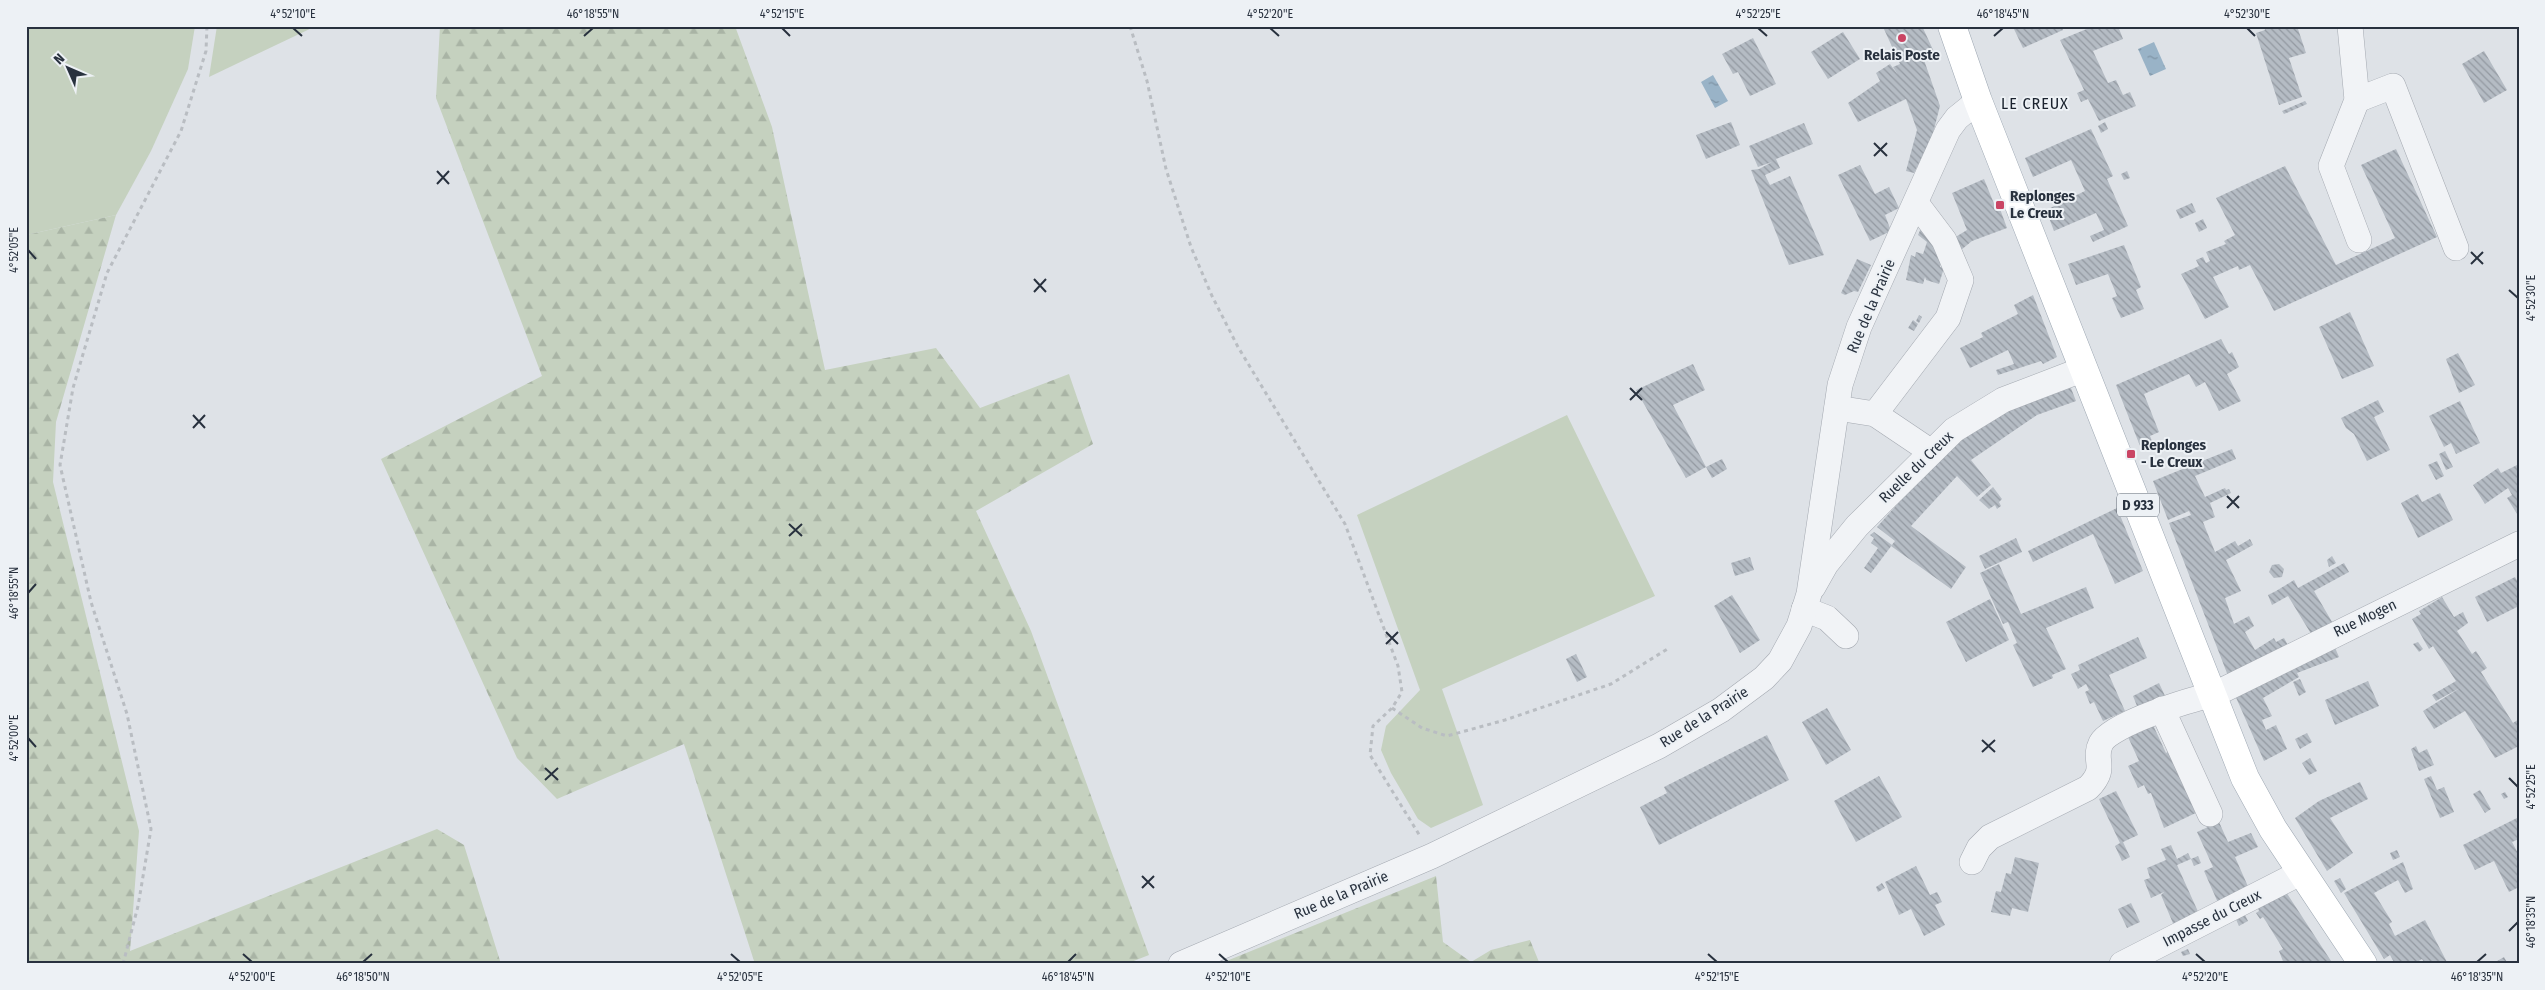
<svg xmlns="http://www.w3.org/2000/svg" width="2545" height="990" font-family="'Fira Sans Condensed',sans-serif">
<defs>
<pattern id="forest-firs" width="22" height="20" patternUnits="userSpaceOnUse" patternTransform="scale(1.25)"><rect width="22" height="20" fill="#c5d1bf"/><path d="M5 1l3.5 6h-7zM16 11l3.5 6h-7z" fill="#a9b4a5"/></pattern>
<pattern id="water-ripples" width="26" height="14" patternUnits="userSpaceOnUse" patternTransform="scale(1.25)"><rect width="26" height="14" fill="#99b3c7"/><path d="M2 4q2-2 4 0t4 0M15 11q2-2 4 0t4 0" fill="none" stroke="#7d92a3"/></pattern>
<pattern id="building-back-hatch" width="6" height="6" patternUnits="userSpaceOnUse" patternTransform="scale(1.25)"><rect width="6" height="6" fill="#b5bcc4"/><path d="M-1 5l2 2M0 0l6 6M5-1l2 2" fill="none" stroke="#9399a1"/></pattern>
</defs>
<rect width="100%" height="100%" fill="#dee2e7"/>
<!-- green -->
<g fill="#c5d1bf">
<path d="M26 26H195L188 69 151 151 116 215 26 235Z"/>
<path d="M217 26H316L209 77Z"/>
<path d="M1567 415 1655 596 1442 689 1483 805 1431 828 1418 819 1391 773 1381 750 1386 726 1420 690 1357 515Z"/>
</g>
<!-- forest -->
<g fill="url(#forest-firs)">
<path d="M440 26H735L772 127 825 370 936 348 980 408 1069 374 1093 444 976 511 1031 631 1149 955 1126 964H755L684 744 557 799 517 758 381 459 542 376 436 98Z"/>
<path d="M116 215 56 422 53 482 139 831 130 951 437 829 464 845 501 964H26V235Z"/>
<path d="M1436 876 1443 942 1471 962 1491 950 1530 940 1539 962 1219 964Z"/>
</g>
<!-- water -->
<g fill="url(#water-ripples)">
<path d="M2154 42 2166 69 2150 76 2138 49Z"/>
<path d="M1713 75 1728 101 1715 108 1701 82Z"/>
</g>
<!-- building -->
<g fill="url(#building-back-hatch)">
<path d="M1879 26H1922L1935 54 1924 60 1940 106 1932 137 1914 173 1906 171 1917 130 1906 99 1858 122 1848 103 1880 81 1876 73 1890 64 1898 75 1893 67 1900 64 1883 27 1881 29Z"/>
<path d="M2061 26 2063 30 2023 48 2013 27Z"/>
<path d="M2094 26H2118L2123 39 2093 51 2108 83 2116 80 2123 95 2130 92 2136 106 2099 121 2088 99 2081 102 2077 93 2084 90 2060 40Z"/>
<path d="M2264 26H2297L2306 53 2289 58 2302 97 2279 105 2256 33 2265 30Z"/>
<path d="M1843 32 1860 59 1828 79 1811 52Z"/>
<path d="M1753 38 1776 84 1750 96 1738 72 1733 74 1722 54Z"/>
<path d="M2484 51 2507 90 2484 103 2462 64Z"/>
<path d="M2305 101 2307 104 2284 114 2282 111Z"/>
<path d="M1731 122 1740 145 1706 159 1696 135Z"/>
<path d="M2105 122 2108 129 2101 133 2098 126Z"/>
<path d="M1804 123 1813 144 1776 159 1780 168 1765 175 1770 185 1790 176 1824 255 1789 265 1751 170 1759 169 1772 162 1758 167 1749 146Z"/>
<path d="M2091 129 2113 176 2107 179 2128 226 2093 242 2090 236 2104 230 2096 213 2054 231 2046 210 2085 191 2071 160 2033 177 2025 158Z"/>
<path d="M2396 149 2437 237 2274 311 2250 265 2239 270 2238 266 2213 277 2229 307 2205 319 2181 274 2199 266 2196 260 2203 257 2206 263 2210 261 2206 252 2226 244 2224 241 2235 235 2216 198 2285 166 2336 265 2395 238 2361 165Z"/>
<path d="M1860 165 1875 194 1889 187 1899 208 1885 215 1891 231 1870 241 1838 175Z"/>
<path d="M2127 171 2130 178 2124 180 2121 174Z"/>
<path d="M1984 179 1997 211 2000 209 2007 228 1972 241 1961 250 1949 241 1967 230 1952 193Z"/>
<path d="M2192 203 2196 212 2180 219 2176 210Z"/>
<path d="M2203 219 2207 228 2199 232 2195 223Z"/>
<path d="M1922 226 1943 248 1940 267 1944 268 1939 284 1926 280 1925 277 1923 284 1906 280 1911 255 1915 257 1916 252 1923 254 1927 242 1918 235Z"/>
<path d="M2124 245 2141 287 2136 290 2144 309 2121 318 2112 298 2117 296 2108 274 2076 285 2068 264Z"/>
<path d="M1857 259 1871 265 1858 292 1854 291 1845 295 1841 293Z"/>
<path d="M2033 295 2057 357 2043 364 2041 361 1998 375 1996 370 2014 364 2008 350 1970 368 1960 348 1983 337 1981 333 2018 314 2014 305Z"/>
<path d="M2350 312 2374 366 2342 379 2319 327Z"/>
<path d="M1919 315 1922 317 1919 323 1916 321Z"/>
<path d="M1913 320 1918 324 1914 331 1908 328Z"/>
<path d="M2221 339 2229 354 2232 352 2239 367 2227 374 2241 401 2219 411 2205 382 2196 387 2189 374 2144 394 2159 432 2150 436 2154 446 2142 451 2116 385Z"/>
<path d="M2458 353 2475 385 2459 393 2446 359Z"/>
<path d="M1693 364 1705 390 1673 405 1706 467 1686 478 1636 390Z"/>
<path d="M2069 383 2076 401 2037 415 1971 460 1991 485 1977 497 1957 476 1911 526 1966 567 1951 589 1891 546 1895 541 1877 527 1936 461 1983 423Z"/>
<path d="M2378 400 2384 412 2374 417 2390 450 2367 461 2354 434 2346 428 2341 418Z"/>
<path d="M2460 401 2480 443 2456 454 2451 443 2444 447 2429 416Z"/>
<path d="M2232 449 2236 459 2195 476 2205 497 2225 488 2226 490 2229 489 2231 493 2210 503 2215 517 2203 522 2215 552 2235 541 2238 546 2250 539 2253 545 2226 560 2241 591 2225 598 2234 624 2249 616 2254 626 2245 632 2255 650 2274 638 2276 642 2284 638 2290 649 2230 681 2169 523 2191 515 2189 511 2168 520 2153 481Z"/>
<path d="M2445 451 2453 467 2446 470 2439 454Z"/>
<path d="M1722 459 1727 469 1712 478 1706 467Z"/>
<path d="M2437 461 2444 476 2436 480 2428 465Z"/>
<path d="M2519 464V517L2507 498 2512 495 2508 488 2485 504 2473 485 2498 468 2501 473Z"/>
<path d="M1993 487 2002 499 1999 502 2001 506 1997 509 1995 505 1989 509 1979 500Z"/>
<path d="M2440 493 2453 520 2418 538 2401 503 2418 494 2422 502Z"/>
<path d="M2117 508 2143 571 2115 584 2093 534 2033 562 2028 551Z"/>
<path d="M1874 532 1892 545 1871 573 1864 568 1878 548 1871 543 1874 538 1870 535Z"/>
<path d="M2016 538 2022 552 1985 569 1979 556Z"/>
<path d="M2332 556 2336 563 2329 567 2327 560Z"/>
<path d="M1750 557 1754 570 1735 576 1731 563Z"/>
<path d="M2344 563 2349 572 2314 591 2335 627 2313 637 2288 596 2272 605 2268 595 2276 591 2294 580 2298 588Z"/>
<path d="M1999 564 2021 614 2086 587 2094 608 2046 628 2066 669 2052 675 2053 678 2033 687 2013 645 2017 643 2008 622 2003 624 1980 573Z"/>
<path d="M2279 564 2284 569 2282 577 2274 578 2269 572 2272 565Z"/>
<path d="M2515 577 2519 584V606L2487 622 2475 597Z"/>
<path d="M1732 595 1760 640 1740 653 1714 606Z"/>
<path d="M2442 597 2454 617 2463 612 2468 623 2457 631 2472 654 2476 651 2487 668 2481 672 2513 723 2519 719V746L2495 758 2465 711 2434 729 2423 711 2460 688 2436 701 2432 695 2456 681 2433 646 2429 649 2412 619 2421 614 2419 611Z"/>
<path d="M1990 599 2009 640 1966 662 1946 622Z"/>
<path d="M2138 637 2147 658 2109 675 2125 711 2103 721 2094 702 2090 704 2085 692 2089 690 2086 684 2078 689 2071 674 2080 670 2078 665Z"/>
<path d="M2418 642 2423 649 2419 652 2413 644Z"/>
<path d="M2333 643 2339 657 2297 673 2299 677 2263 698 2272 716 2262 720 2266 730 2276 725 2287 749 2264 761 2234 693Z"/>
<path d="M1576 654 1587 677 1577 682 1566 659Z"/>
<path d="M2300 679 2306 692 2299 696 2293 682Z"/>
<path d="M2368 681 2379 706 2335 725 2325 700Z"/>
<path d="M2159 683 2166 698 2139 711 2133 696Z"/>
<path d="M1827 708 1851 750 1826 765 1802 722Z"/>
<path d="M2153 725 2166 753 2171 750 2200 811 2164 828 2151 793 2148 794 2144 785 2138 788 2128 766 2139 761 2128 737Z"/>
<path d="M2307 733 2312 742 2300 749 2295 739Z"/>
<path d="M1767 735 1789 780 1659 845 1640 807 1667 793 1664 787Z"/>
<path d="M2416 746 2419 753 2427 749 2434 765 2419 771 2411 749Z"/>
<path d="M2310 758 2317 771 2309 775 2302 763Z"/>
<path d="M1879 776 1902 817 1856 842 1834 801Z"/>
<path d="M2431 776 2437 790 2444 787 2454 812 2440 818 2424 779Z"/>
<path d="M2360 782 2368 799 2330 818 2353 853 2327 871 2295 818 2319 801Z"/>
<path d="M2480 790 2491 809 2485 813 2473 794Z"/>
<path d="M2116 791 2138 835 2123 842 2130 857 2122 861 2115 846 2120 843 2099 799Z"/>
<path d="M2505 792 2508 797 2504 799 2501 794Z"/>
<path d="M2519 817V839L2512 842 2519 855V887L2509 892 2494 861 2475 870 2463 845Z"/>
<path d="M2219 822 2228 842 2251 833 2258 847 2235 857 2250 891 2219 905 2204 871 2213 867 2197 832Z"/>
<path d="M2171 845 2177 859 2188 853 2191 859 2177 865 2200 916 2175 928 2161 895 2164 892 2151 898 2144 880 2150 878 2147 868 2166 860 2161 849Z"/>
<path d="M2397 850 2400 857 2393 860 2390 853Z"/>
<path d="M2198 856 2201 863 2194 866 2191 859Z"/>
<path d="M2015 857 2039 863 2028 912 2012 908 2010 916 1991 912 1996 891 2001 892 2006 873 2011 874Z"/>
<path d="M2403 862 2413 889 2405 893 2398 880 2374 893 2392 922 2389 924 2395 936 2425 920 2448 964H2425L2422 959 2414 964H2395L2390 955 2384 959 2344 893Z"/>
<path d="M1916 866 1930 895 1937 892 1942 902 1935 905 1945 925 1924 936 1911 909 1899 915 1885 882Z"/>
<path d="M2340 878 2346 889 2341 893 2334 881Z"/>
<path d="M1882 883 1885 888 1878 892 1876 887Z"/>
<path d="M2284 889 2333 964H2284L2279 951 2283 949 2267 923 2263 917 2260 919 2256 913 2259 911 2257 906Z"/>
<path d="M2131 903 2140 922 2127 928 2118 909Z"/>
<path d="M2242 909 2248 921 2239 926 2233 913Z"/>
<path d="M2188 949 2190 954 2183 956 2181 952Z"/>
<path d="M2504 957 2508 964H2492Z"/>
</g>
<g fill="none" stroke-linecap="round" stroke-linejoin="round">
<defs>
<g id="minor">
<path d="M2350 26 2357 100 2331 166 2359 240"/>
<path d="M2357 100 2393 86 2456 248"/>
<path d="M1837 408 1875 414 1930 451"/>
<path d="M1875 414 1948 318 1961 280 1944 240 1916 203"/>
<path d="M1813 587 1826 564 1857 526 1954 430 2003 400 2084 369"/>
<path d="M1804 609 1827 618 1846 636"/>
<path d="M2162 709 2210 814"/>
<path d="M1972 862 1979 848 1990 837 2088 788C2109 767 2092 761 2101 743 2111 724 2191 699 2213 695L2519 544"/>
<path d="M1181 964 1432 856 1659 746 1721 710 1764 678 1780 661 1799 626 1809 594 1840 385 1859 327 1948 130 1957 118 1978 101"/>
<path d="M2122 964 2302 872"/>
</g>
<path id="major" d="M1952 26 1978 101 2245 778 2273 829 2363 964"/>
</defs>
<!-- minor casing -->
<use href="#minor" stroke="#a4a9b1" stroke-width="26"/>
<!-- major casing -->
<use href="#major" stroke="#9ea8b3" stroke-width="29"/>
<!-- path -->
<g stroke="#b9bdc2" stroke-width="3" stroke-dasharray="4 4" stroke-linecap="butt">
<path d="M1130 26 1147 81 1166 169 1191 247 1212 296 1238 347 1345 524 1398 666 1402 692 1392 708 1373 726 1370 755 1420 836"/>
<path d="M1392 708 1422 728 1447 736 1505 720 1611 684 1669 648"/>
<path d="M123 964 138 906 151 829 127 714 91 602 60 465 73 388 107 273 181 131 206 51 207 26"/>
</g>
<!-- minor -->
<use href="#minor" stroke="#f1f3f6" stroke-width="25"/>
<!-- major -->
<use href="#major" stroke="#fff" stroke-width="28"/>
</g>
<!-- ticks -->
<path fill="none" stroke="#28313e" stroke-width="2" d="M293 28 302 36M782 28 790 36M1270 28 1279 36M1758 28 1767 36M2247 28 2255 36M584 36 593 28M1994 36 2003 28M1874 143 1887 156M1874 156 1887 143M437 171 449 184M437 184 449 171M28 250 36 259M2471 252 2483 264M2471 264 2483 252M1034 279 1046 292M2509 290 2518 298M1034 292 1046 279M1630 388 1642 400M1630 400 1642 388M193 415 205 428M193 428 205 415M2227 496 2239 508M2227 508 2239 496M789 524 802 536M789 536 802 524M28 593 36 584M1386 632 1398 644M1386 644 1398 632M28 738 36 747M1982 740 1995 752M1982 752 1995 740M545 768 558 780M2509 778 2518 787M545 780 558 768M1142 876 1154 888M1142 888 1154 876M2509 931 2518 922M243 954 252 962M731 954 740 962M1219 954 1228 962M1708 954 1717 962M2196 954 2205 962M363 962 372 954M1068 962 1076 954M2477 962 2486 954"/>
<!-- markers -->
<g fill="#ca4564" stroke="#edf1f5" stroke-width="2">
<circle cx="1902" cy="38" r="5"/>
<rect x="1995" y="200" width="10" height="10" rx="2.5"/>
<rect x="2126" y="449" width="10" height="10" rx="2.5"/>
</g>
<g text-anchor="middle" dominant-baseline="central" stroke-width="4" stroke-linejoin="round" paint-order="stroke">
<!-- shield labels -->
<rect fill="#edf1f5" stroke="#636b75" stroke-width="1" x="2117" y="493.5" width="42" height="23" rx="4"/>
<g font-size="14" font-weight="bold" fill="#28313e">
<text x="2138" y="505">D 933</text>
</g>
<!-- poi labels -->
<g font-size="15" font-weight="bold" fill="#28313e" stroke="#edf1f5" text-anchor="start">
<text x="1902" y="55" text-anchor="middle">Relais Poste</text>
<text x="2010" y="196">Replonges<tspan x="2010" dy="17">Le Creux</tspan></text>
<text x="2141" y="445">Replonges<tspan x="2141" dy="17">- Le Creux</tspan></text>
</g>
<!-- street labels -->
<g font-size="15" fill="#28313e" stroke="#edf1f5">
<text transform="translate(1871 306) rotate(-67)">Rue de la Prairie</text>
<text transform="translate(1916 467) rotate(-44)">Ruelle du Creux</text>
<text transform="translate(2365 618) rotate(-26)">Rue Mogen</text>
<text transform="translate(1704 717) rotate(-32)">Rue de la Prairie</text>
<text transform="translate(1341 895) rotate(-23)">Rue de la Prairie</text>
<text transform="translate(2212 918) rotate(-27)">Impasse du Creux</text>
</g>
<!-- neighbourhood labels -->
<g font-size="16" letter-spacing="1" fill="#1a222e" stroke="#edf1f5">
<text x="2035" y="103">LE CREUX</text>
</g>
</g>
<!-- border -->
<rect width="2545" height="990" fill="none" stroke="#edf1f5" stroke-width="55"/>
<!-- north arrow -->
<g transform="translate(68 68) rotate(315)" stroke="#edf1f5" stroke-width="4" paint-order="stroke">
<path d="M0-4L9 19L0 12L-9 19Z" fill="#28313e"/>
<text y="-8" font-size="14" font-weight="bold" text-anchor="middle" fill="#28313e">N</text>
</g>
<rect x="28" y="28" width="2490" height="934" fill="none" stroke="#28313e" stroke-width="2"/>
<g font-size="12" text-anchor="middle" fill="#28313e">
<text x="293" y="18">4°52'10"E</text>
<text x="593" y="18">46°18'55"N</text>
<text x="782" y="18">4°52'15"E</text>
<text x="1270" y="18">4°52'20"E</text>
<text x="1758" y="18">4°52'25"E</text>
<text x="2003" y="18">46°18'45"N</text>
<text x="2247" y="18">4°52'30"E</text>
<text transform="translate(14 250) rotate(-90)" y="4">4°52'05"E</text>
<text transform="translate(2531 298) rotate(-90)" y="4">4°52'30"E</text>
<text transform="translate(14 593) rotate(-90)" y="4">46°18'55"N</text>
<text transform="translate(14 738) rotate(-90)" y="4">4°52'00"E</text>
<text transform="translate(2531 787) rotate(-90)" y="4">4°52'25"E</text>
<text transform="translate(2531 922) rotate(-90)" y="4">46°18'35"N</text>
<text x="252" y="981">4°52'00"E</text>
<text x="363" y="981">46°18'50"N</text>
<text x="740" y="981">4°52'05"E</text>
<text x="1068" y="981">46°18'45"N</text>
<text x="1228" y="981">4°52'10"E</text>
<text x="1717" y="981">4°52'15"E</text>
<text x="2205" y="981">4°52'20"E</text>
<text x="2477" y="981">46°18'35"N</text>
</g>
</svg>
